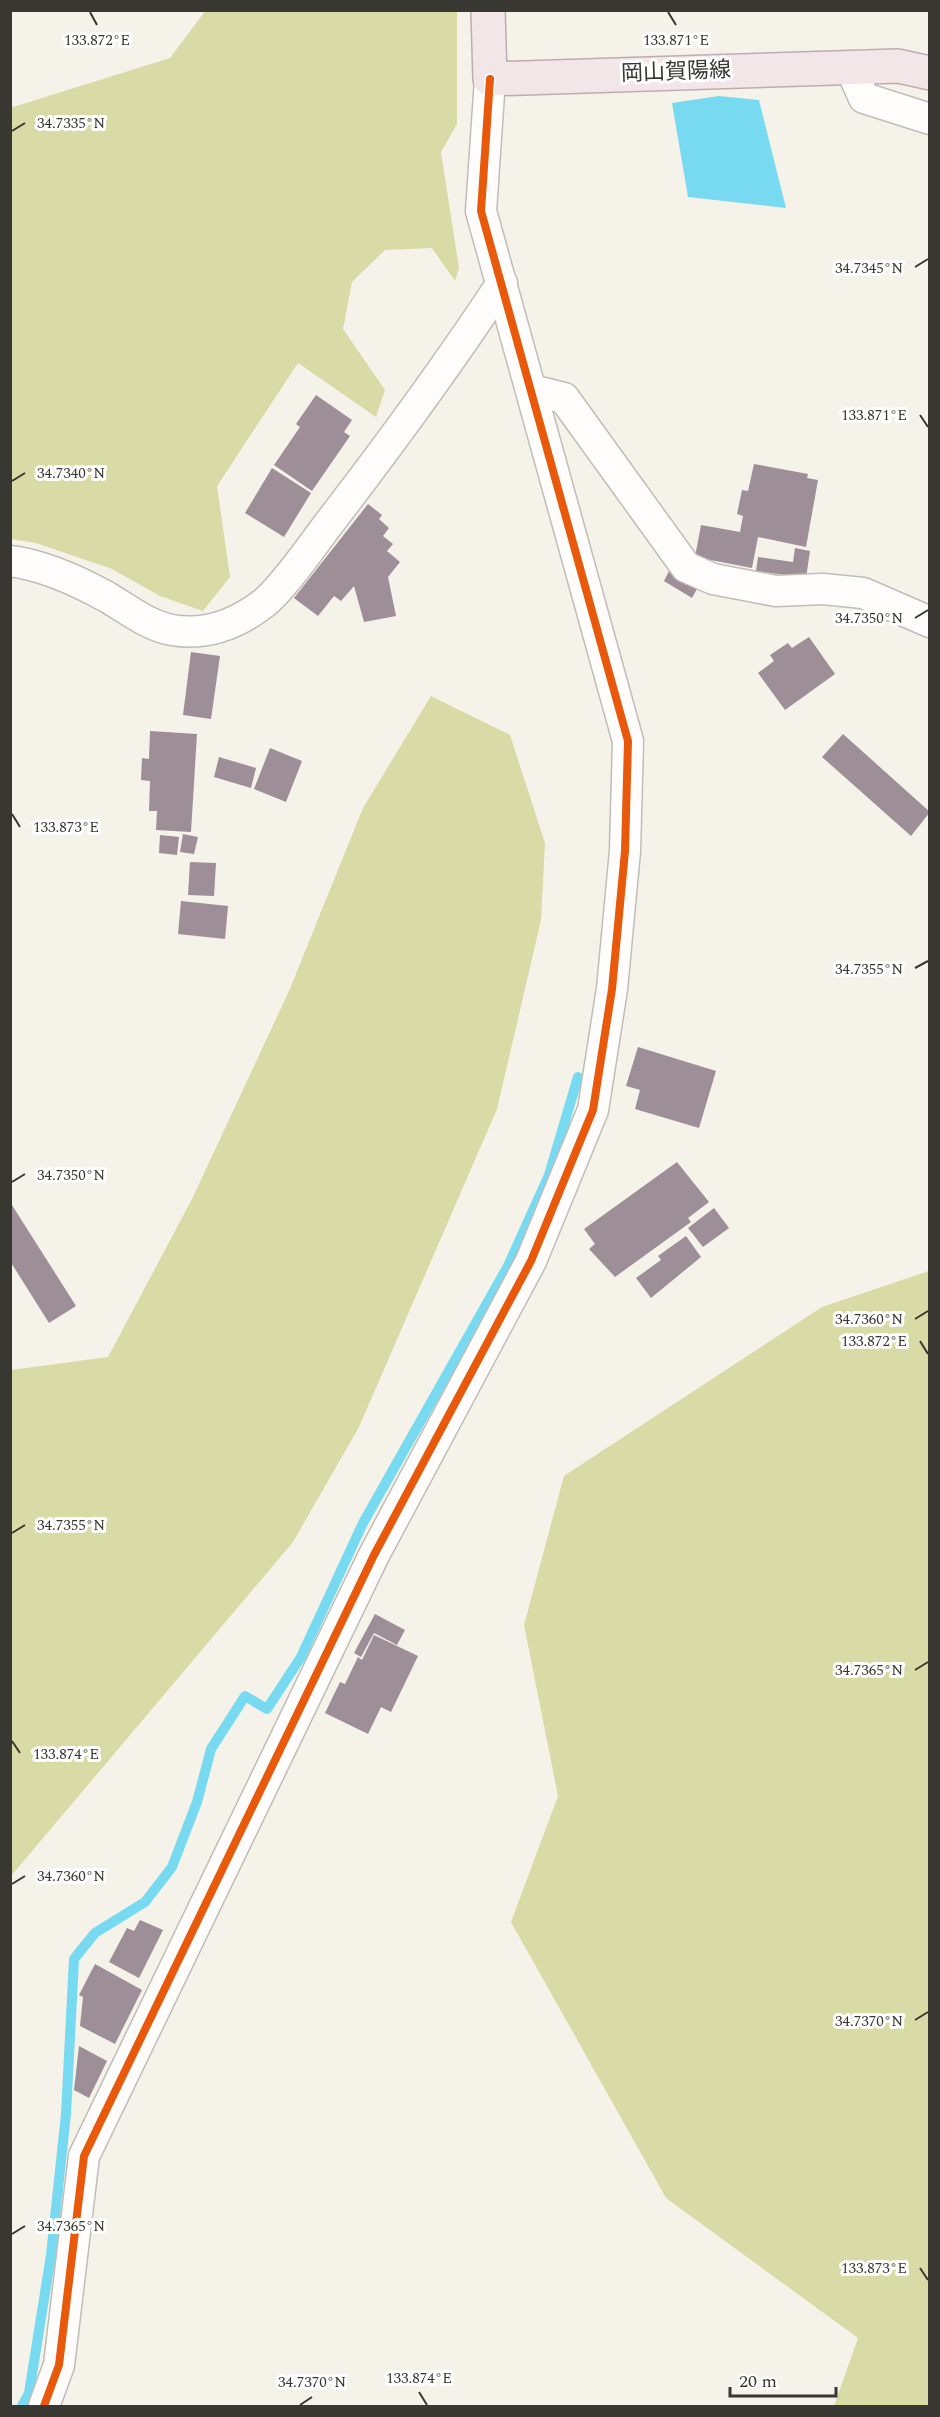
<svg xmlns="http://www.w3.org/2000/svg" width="940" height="2417" font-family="Spectral,'Noto Sans JP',serif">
<rect width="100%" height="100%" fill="#f5f2ea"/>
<!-- green -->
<g fill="#d8dba5">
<path d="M206 10 457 11V124L441 152 459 268 455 281 432 248 385 250 352 282 343 329 385 390 376 417 298 363 217 486 230 577 203 611 160 596 112 569 36 543 11 539 10 108 170 58Z"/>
<path d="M431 696 510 735 545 843 541 920 497 1109 359 1427 293 1542 11 1876V1370L108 1357 192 1199 289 991 363 808Z"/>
<path d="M929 1271V2406H834L858 2338 666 2198 511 1922 558 1796 524 1625 564 1476 822 1307Z"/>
</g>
<!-- water -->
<path fill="#78daf0" d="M719 96 759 100 786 208 688 197 672 103Z"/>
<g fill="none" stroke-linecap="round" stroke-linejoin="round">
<!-- stream -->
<path stroke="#78daf0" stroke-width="10" d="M22 2406 29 2393 51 2255 66 2114 74 1959 95 1933 145 1902 172 1867 197 1802 211 1749 245 1696 267 1709 301 1657 363 1523 508 1266 549 1175 578 1077"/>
</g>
<!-- building -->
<g fill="#9d8e97">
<path d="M316 395 352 420 344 432 350 436 312 491 274 465 300 427 296 424Z"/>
<path d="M754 464 808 474 807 478 818 480 806 547 758 537 752 568 695 557 701 525 740 532 743 516 737 514 742 490 748 491Z"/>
<path d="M272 468 311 493 284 537 245 513Z"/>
<path d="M368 504 382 515 379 519 389 528 383 536 393 544 387 551 400 562 388 577 396 616 364 622 354 586 341 601 334 596 318 616 294 598Z"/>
<path d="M795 548 810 551 806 578 756 571 758 557 793 562Z"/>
<path d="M671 567 699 585 692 598 664 581Z"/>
<path d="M809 637 835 674 785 710 758 673 774 661 770 655 788 643 792 648Z"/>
<path d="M191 652 220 656 211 719 183 715Z"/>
<path d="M150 731 197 734 191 832 156 830 157 811H149L150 781 141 780 142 758 149 759Z"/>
<path d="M843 734 930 812 911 836 822 757Z"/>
<path d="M270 748 302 761 286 802 254 789Z"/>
<path d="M219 757 256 768 251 788 214 777Z"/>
<path d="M183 834 198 837 194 854 180 852Z"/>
<path d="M160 835 179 837 177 855 159 853Z"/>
<path d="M190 862 216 863 214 896 188 895Z"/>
<path d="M181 901 228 906 225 939 178 934Z"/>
<path d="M638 1047 716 1071 699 1128 635 1109 640 1090 626 1086Z"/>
<path d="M677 1162 709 1202 688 1218 691 1222 615 1277 589 1249 595 1244 584 1229Z"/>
<path d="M10 1202 76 1306 49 1323 10 1261Z"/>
<path d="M714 1208 729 1228 703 1247 688 1228Z"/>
<path d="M686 1236 701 1257 651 1298 636 1278 661 1260 658 1256Z"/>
<path d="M375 1614 405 1630 397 1645 374 1633 361 1657 354 1653Z"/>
<path d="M374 1635 418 1656 391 1712 381 1707 368 1734 325 1713 340 1682 345 1684 358 1657 362 1660Z"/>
<path d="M140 1920 163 1930 139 1978 109 1962 127 1928 134 1931Z"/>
<path d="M95 1964 142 1990 115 2044 80 2026 83 1997 79 1995Z"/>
<path d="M79 2046 107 2061 89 2098 74 2090Z"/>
</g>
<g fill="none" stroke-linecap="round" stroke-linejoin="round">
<defs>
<g id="minor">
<path d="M850 67 864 98 930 119"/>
<path d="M532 390 564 398 686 567 713 579 776 591 823 589 863 593 930 622"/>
<path d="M10 561C43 565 78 581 107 597 127 609 149 626 172 630 206 636 237 624 264 603 283 588 314 543 330 522 390 444 448 365 502 283"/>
<path d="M44 2406 59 2365 84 2156 374 1555 531 1261 593 1110 612 989 625 851 628 741 481 211 490 79"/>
</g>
<path id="primary" d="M488 10 490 79 898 66 930 73"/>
</defs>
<!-- minor casing -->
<use href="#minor" stroke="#c0bdb7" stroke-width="33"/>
<!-- primary casing -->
<use href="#primary" stroke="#bfacae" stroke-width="36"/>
<!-- minor -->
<use href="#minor" stroke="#fefdfc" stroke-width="30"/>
<!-- primary -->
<use href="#primary" stroke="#f2e6e8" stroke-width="33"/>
<defs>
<path id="cycleway" d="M44 2406 59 2365 84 2156 374 1555 531 1261 593 1110 612 989 625 851 628 741 481 211 490 79"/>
</defs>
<!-- cycleway casing -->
<use href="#cycleway" stroke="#fff" stroke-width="11"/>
<!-- cycleway -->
<use href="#cycleway" stroke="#e8590c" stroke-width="8"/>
</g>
<!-- ticks -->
<path fill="none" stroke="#393731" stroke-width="2" d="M90 12 97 25M668 12 676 25M12 131 25 123M915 267 928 259M920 415 928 427M12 481 25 473M915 618 928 610M12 814 20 827M915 968 928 961M12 1182 25 1174M915 1319 928 1311M920 1341 928 1354M12 1533 25 1525M915 1670 928 1662M12 1741 20 1753M12 1884 25 1876M915 2020 928 2012M12 2234 25 2226M920 2268 928 2280M419 2392 427 2405M300 2405 312 2397"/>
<g text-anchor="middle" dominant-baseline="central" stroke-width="6" stroke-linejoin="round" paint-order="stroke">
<!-- street labels -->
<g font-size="22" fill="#393731" stroke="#fff">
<text transform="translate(676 72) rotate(-2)">岡山賀陽線</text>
</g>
</g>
<g font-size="15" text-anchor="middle" fill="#393731" stroke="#fff" stroke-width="6" stroke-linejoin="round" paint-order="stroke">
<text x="97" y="45">133.872°E</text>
<text x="676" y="45">133.871°E</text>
<text x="71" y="128">34.7335°N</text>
<text x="869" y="273">34.7345°N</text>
<text x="874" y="420">133.871°E</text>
<text x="71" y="478">34.7340°N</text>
<text x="869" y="623">34.7350°N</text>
<text x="66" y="832">133.873°E</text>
<text x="869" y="974">34.7355°N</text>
<text x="71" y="1180">34.7350°N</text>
<text x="869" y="1324">34.7360°N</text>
<text x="874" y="1346">133.872°E</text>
<text x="71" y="1530">34.7355°N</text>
<text x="869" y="1675">34.7365°N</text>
<text x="66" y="1759">133.874°E</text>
<text x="71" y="1881">34.7360°N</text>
<text x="869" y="2026">34.7370°N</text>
<text x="71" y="2231">34.7365°N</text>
<text x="874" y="2273">133.873°E</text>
<text x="419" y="2383">133.874°E</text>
<text x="312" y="2387">34.7370°N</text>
</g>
<!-- border -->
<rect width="940" height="2417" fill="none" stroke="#393731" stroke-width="24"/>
<!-- scale -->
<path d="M730 2387v9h106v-9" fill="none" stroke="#393731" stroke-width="3"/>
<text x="739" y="2387" font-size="18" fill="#393731" stroke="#ffffff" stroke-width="4.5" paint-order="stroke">20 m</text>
</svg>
